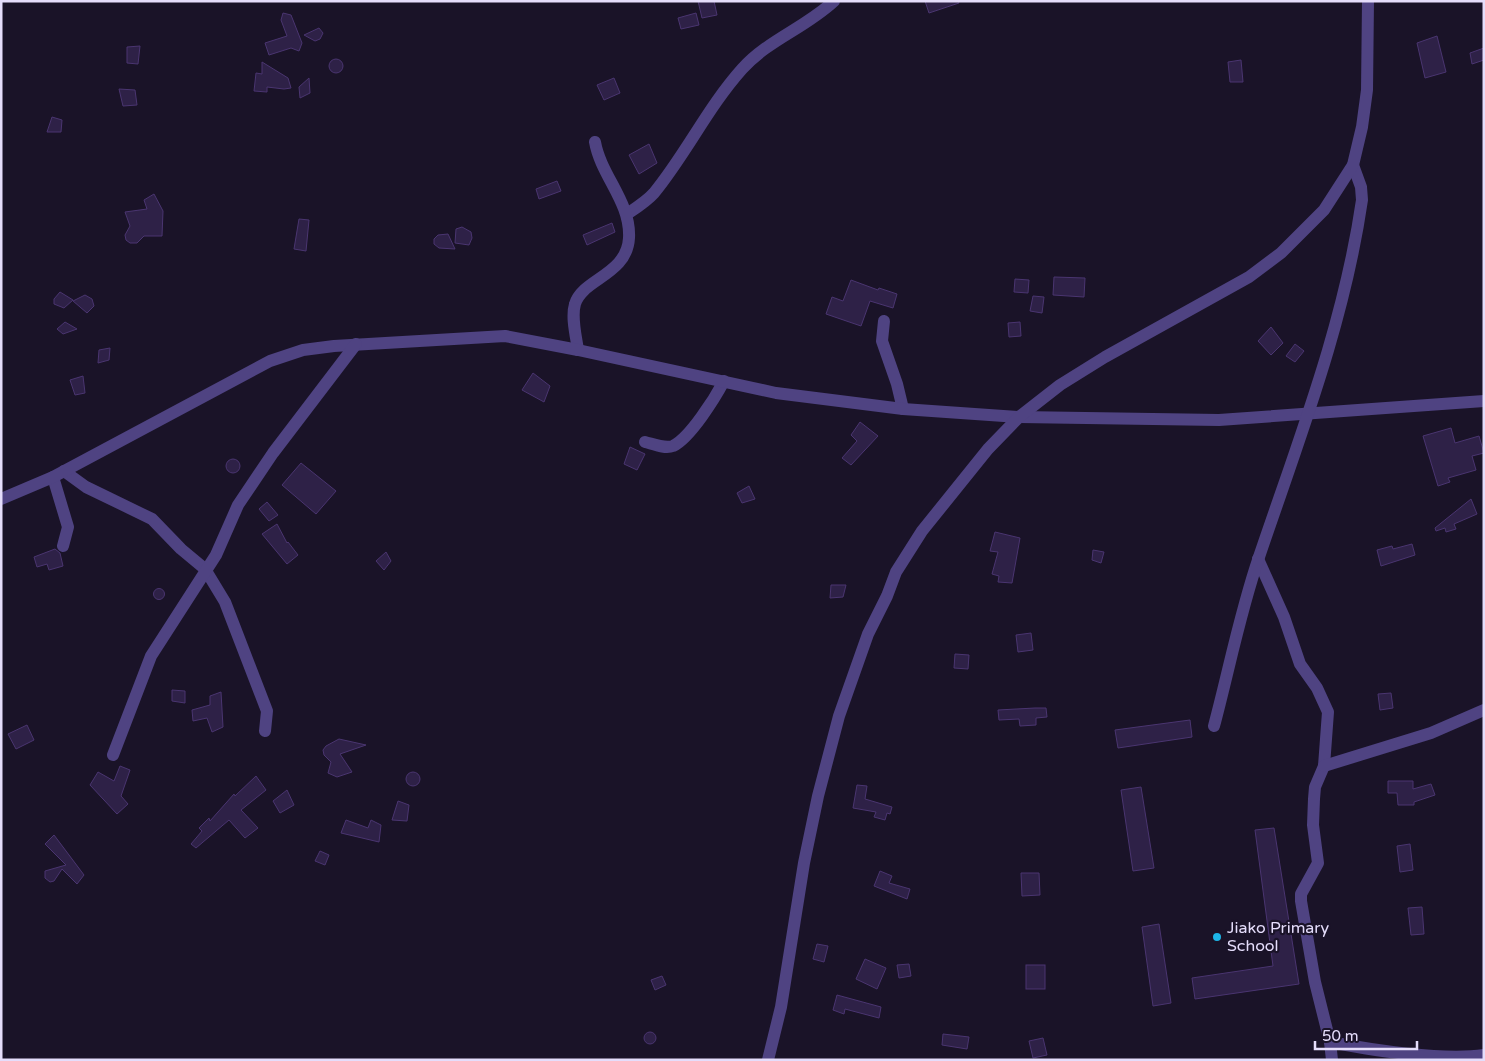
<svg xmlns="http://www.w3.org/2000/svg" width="1485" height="1061" font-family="'Varela Round',sans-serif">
<rect width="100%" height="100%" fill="#1a1328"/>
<!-- building -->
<g fill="#2e2147" stroke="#4a3570">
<path d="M698 1H714L717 15 702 18Z"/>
<path d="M925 1H958L959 3 929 13Z"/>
<path d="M283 13 291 15 302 43 299 51 291 48 269 55 265 43 287 36 281 20Z"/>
<path d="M696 13 699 25 681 29 678 18Z"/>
<path d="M319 28 323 33 320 39 315 41 304 35Z"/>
<path d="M1437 36 1446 72 1425 78 1417 43Z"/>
<path d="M140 46 138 64 127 63V47Z"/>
<path d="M1484 48V60L1472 64 1470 53Z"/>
<circle cx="336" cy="66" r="7"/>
<path d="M1241 60 1243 82H1230L1228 62Z"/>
<path d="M262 62 288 78 291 88 284 89 267 87V92L254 91 256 73 262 74Z"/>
<path d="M309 78 310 93 300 98 299 87Z"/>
<path d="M614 78 620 93 604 100 597 85Z"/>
<path d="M119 89 135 90 137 105 123 106Z"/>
<path d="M52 117 62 120 61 132H47Z"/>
<path d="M649 144 657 163 639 174 629 155Z"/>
<path d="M557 181 561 191 539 199 536 189Z"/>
<path d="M154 194 163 211 162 236H144L137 243H130L126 240 125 235 130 226 125 212 147 209 144 200Z"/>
<path d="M299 219 309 220 306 251 294 249Z"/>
<path d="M612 223 615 232 587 245 583 235Z"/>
<path d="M462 227 471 232 472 238 469 245 455 243 456 229Z"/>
<path d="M448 234 455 249 439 248 434 244V239L438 235Z"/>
<path d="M1054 277 1085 278 1084 297 1053 295Z"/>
<path d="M1015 279 1029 280 1028 293 1014 292Z"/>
<path d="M851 280 878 290 879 288 897 294 893 308 870 301 861 326 826 314 832 297 843 301Z"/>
<path d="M60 292 73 300 64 308 54 304V299Z"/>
<path d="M85 295 92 299 94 306 87 313 73 301Z"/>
<path d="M1033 296 1044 297 1042 313 1030 311Z"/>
<path d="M65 322 77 329 63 334 57 329Z"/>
<path d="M1020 322 1021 336 1009 337 1008 323Z"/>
<path d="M1271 327 1283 343 1271 355 1258 341Z"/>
<path d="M1295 344 1304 351 1295 362 1286 356Z"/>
<path d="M110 348 109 360 98 363 99 350Z"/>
<path d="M533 373 550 386 544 402 522 390Z"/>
<path d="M83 376 85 393 75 395 70 380Z"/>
<path d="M860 422 878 436 851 465 842 458 857 441 851 435Z"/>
<path d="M1451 428 1455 443 1479 436 1484 453 1472 456 1476 470 1448 478 1450 482 1438 486 1423 436Z"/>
<path d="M630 447 645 454 637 470 624 464Z"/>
<circle cx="233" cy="466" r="7"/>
<path d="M301 463 336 491 316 514 282 485Z"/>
<path d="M749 486 755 499 742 503 737 493Z"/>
<path d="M1471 499 1477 514 1454 524 1456 529 1446 532 1445 528 1436 531 1435 528Z"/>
<path d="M267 502 278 515 269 521 259 509Z"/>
<path d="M277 524 287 543 288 542 298 555 287 564 262 534Z"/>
<path d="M995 532 1020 538 1012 583 998 582 999 576 992 574 998 552 990 551Z"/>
<path d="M1412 544 1415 555 1381 566 1377 550 1392 546 1393 549Z"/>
<path d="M55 549 60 553 63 566 49 570 47 564 37 567 34 557Z"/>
<path d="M1093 550 1104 552 1101 563 1092 560Z"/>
<path d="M386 552 391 561 384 570 376 561Z"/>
<path d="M831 585H846L843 597 830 598Z"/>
<circle cx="159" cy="594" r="5.5"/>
<path d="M1031 633 1033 650 1018 652 1016 635Z"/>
<path d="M955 654 969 655 968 669 954 668Z"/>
<path d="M172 690 185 691V703L172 701Z"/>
<path d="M221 692 223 727 212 732 207 718 193 721 192 710 210 705V696Z"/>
<path d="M1391 693 1393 708 1380 710 1378 694Z"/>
<path d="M1035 708H1046L1047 717 1036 718V725L1020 726 1019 719 999 720 998 710Z"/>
<path d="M1190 720 1192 737 1118 748 1115 730Z"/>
<path d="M27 725 34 740 16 749 8 734Z"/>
<path d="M339 739 366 745 340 754 352 772 337 777 328 773 331 762 324 755 323 750 326 746Z"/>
<path d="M120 766 130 770 121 796 128 804 117 814 90 785 98 772 114 781Z"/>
<circle cx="413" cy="779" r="7"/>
<path d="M256 776 266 790 241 810 258 828 245 838 229 820 196 848 191 844 202 831 199 828 209 818 210 821 234 794 235 796Z"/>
<path d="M1388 781H1413V789L1431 784 1435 795 1414 802V805H1398L1397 793H1388Z"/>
<path d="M857 785 867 786 865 799 892 807 890 814 887 813 885 820 874 817 876 812 853 808Z"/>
<path d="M1141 787 1154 868 1133 871 1121 790Z"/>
<path d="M287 790 294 805 280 813 273 801Z"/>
<path d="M398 801 409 805 407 821 392 820Z"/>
<path d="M346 820 368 828 371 820 381 825 379 842 341 833Z"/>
<path d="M1274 828 1299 984 1195 999 1192 978 1273 966 1255 830Z"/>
<path d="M54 835 84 875 77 884 62 869 54 881 50 882 45 878V871L66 865 45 844Z"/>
<path d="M1410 844 1413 870 1400 872 1397 846Z"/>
<path d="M320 851 329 855 325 865 315 861Z"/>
<path d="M880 871 892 876 889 883 910 889 907 899 874 886Z"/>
<path d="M1021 873H1039L1040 895 1022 896Z"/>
<path d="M1422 907 1424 934 1411 935 1408 908Z"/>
<path d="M1159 924 1171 1003 1153 1006 1142 927Z"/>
<path d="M817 944 828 946 824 962 813 959Z"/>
<path d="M865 959 886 968 877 989 856 979Z"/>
<path d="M909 964 911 976 899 978 897 965Z"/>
<rect x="1026" y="965" width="19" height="24"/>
<path d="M662 976 666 985 655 990 651 980Z"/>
<path d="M837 995 881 1007 879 1018 845 1009 844 1014 833 1010Z"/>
<circle cx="650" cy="1038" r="6"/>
<path d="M943 1034 969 1037 967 1049 942 1045Z"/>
<path d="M1043 1038 1047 1055 1033 1058 1029 1041Z"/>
</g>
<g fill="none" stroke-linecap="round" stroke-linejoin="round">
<!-- minor -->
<g stroke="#4f4382" stroke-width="12">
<path d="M627 214C636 208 647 201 654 193 686 154 708 107 742 69 768 40 805 28 834 1"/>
<path d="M884 321 882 341 897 384 903 409"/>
<path d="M578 350C576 336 571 317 575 304 582 279 627 275 629 238 631 202 601 176 595 142"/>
<path d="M645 442C653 444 665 449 673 446 690 438 715 398 724 381"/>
<path d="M64 471 86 487 152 519 181 549 205 569 225 602 267 711 265 731"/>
<path d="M53 477 68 527 63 546"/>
<path d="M1 499 53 477 270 361 303 350 334 346 505 336 578 350 776 393 903 409 1019 417 1219 420 1484 401"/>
<path d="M1258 559 1284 617 1300 664 1317 688 1328 712 1324 766 1315 787 1314 799 1313 825 1318 863 1301 894V901L1315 982 1330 1042 1332 1060"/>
<path d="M1214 726C1229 670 1240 612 1259 557 1299 439 1344 324 1362 200L1361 187 1353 165"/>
<path d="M113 755 151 656 216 555 238 505 273 453 356 344"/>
<path d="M1324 766 1431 733 1484 710"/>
<path d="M1330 1042C1372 1050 1443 1061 1484 1055"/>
<path d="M768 1060 781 1007 804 863 818 796 839 716 868 634 887 596 896 572 922 531 988 449 1019 417 1060 385 1105 357 1249 277 1281 253 1324 210 1353 165 1362 127 1367 90 1368 1"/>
</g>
</g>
<!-- markers -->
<circle fill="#1db5e7" stroke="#1a1328" stroke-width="2" cx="1217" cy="937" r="5"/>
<g text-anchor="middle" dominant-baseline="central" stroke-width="4.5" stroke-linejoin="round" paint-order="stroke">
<!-- poi labels -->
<g font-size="16" fill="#e5ddfb" stroke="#1a1328" text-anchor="start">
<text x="1227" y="928">Jiako Primary<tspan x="1227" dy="18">School</tspan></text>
</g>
</g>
<!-- border -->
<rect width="1485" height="1061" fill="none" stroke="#e5ddfb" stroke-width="5"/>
<!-- scale -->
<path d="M1315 1041v8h102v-8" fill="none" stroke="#e5ddfb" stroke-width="2.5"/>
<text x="1322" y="1041" font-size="15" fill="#e5ddfb" stroke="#1a1328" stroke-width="4" paint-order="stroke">50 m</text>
</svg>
